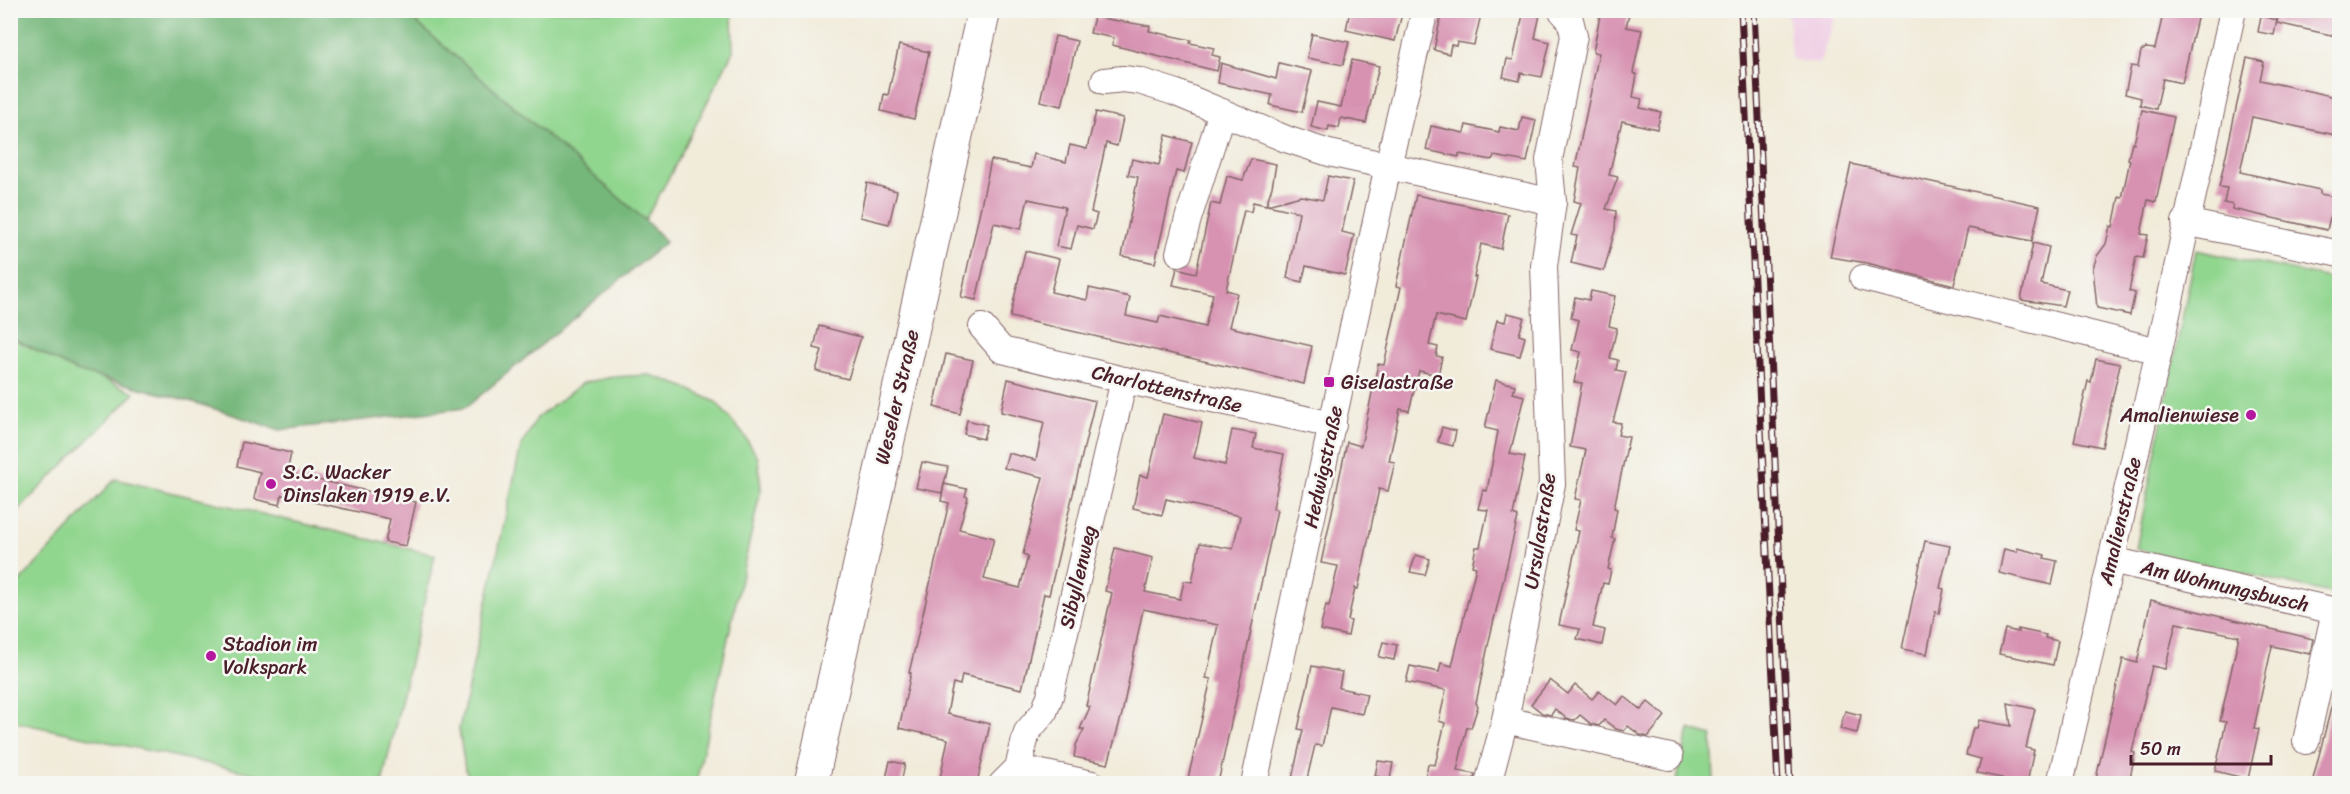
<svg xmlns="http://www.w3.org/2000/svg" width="2350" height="794" font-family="Sriracha,sans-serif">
<rect width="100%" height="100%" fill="#f6f6f2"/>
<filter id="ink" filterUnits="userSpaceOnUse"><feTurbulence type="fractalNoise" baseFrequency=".0167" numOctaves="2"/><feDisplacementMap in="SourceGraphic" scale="12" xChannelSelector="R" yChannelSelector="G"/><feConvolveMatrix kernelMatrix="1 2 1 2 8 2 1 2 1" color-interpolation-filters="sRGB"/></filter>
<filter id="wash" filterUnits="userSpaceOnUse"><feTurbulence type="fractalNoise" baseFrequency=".008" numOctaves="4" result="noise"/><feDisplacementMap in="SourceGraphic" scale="24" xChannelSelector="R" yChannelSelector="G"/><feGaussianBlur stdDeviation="1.35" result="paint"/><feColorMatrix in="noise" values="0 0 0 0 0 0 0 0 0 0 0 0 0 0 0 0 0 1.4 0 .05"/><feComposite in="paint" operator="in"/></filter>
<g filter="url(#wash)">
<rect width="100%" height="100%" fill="#f1ebda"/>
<!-- built -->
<path fill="#f0d0e5" d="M1788 11H1837L1819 64 1791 59Z"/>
<!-- green -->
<g fill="#91d68f" stroke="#6e7a5d" stroke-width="1.5">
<path d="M403 11H732L733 51 672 172 645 220Z"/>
<path d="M2196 250 2339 280V595L2136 549Z"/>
<path d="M11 338 135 393 11 517Z"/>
<path d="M650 375 682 386 716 402 744 435 758 458 761 489 696 783H472L465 769 459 729 521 446 537 418 583 383 613 377Z"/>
<path d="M115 479 435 555 382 783H297L11 721V591Z"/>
<path d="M1689 729 1712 736 1714 783 1676 784Z"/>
</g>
<!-- forest -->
<path fill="#74b77a" stroke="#5f6b52" stroke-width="1.5" d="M18 10 403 11 645 220 666 242 465 408 280 430 193 402 76 371 11 337 10 16Z"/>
<g id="blocks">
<!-- building -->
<g fill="#d791b1">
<path d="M1350 10H1403L1395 41 1346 30Z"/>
<path d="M1442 10H1482L1474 45 1457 42 1456 46 1451 45 1449 54 1434 50Z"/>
<path d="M1524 10H1541L1535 38 1550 42 1542 77 1521 73 1519 81 1503 77 1507 59 1513 60Z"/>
<path d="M1601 10H1630L1626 27 1642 30 1633 73 1637 75 1633 97 1642 99 1640 108 1661 112 1657 129 1622 121 1609 175 1618 177 1606 209 1616 211 1615 230 1604 271 1571 263 1577 236 1571 235 1581 203 1574 201 1580 168 1575 167 1599 53 1593 52Z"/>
<path d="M2164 10H2199L2182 83 2163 79 2156 109 2140 105 2141 98 2125 94 2131 66 2138 67 2141 51 2146 48 2155 49Z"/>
<path d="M2279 10H2340V37L2277 23Z"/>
<path d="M2261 16 2277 20 2274 35 2258 32Z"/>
<path d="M1094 17 1150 26 1149 31 1191 40 1190 43 1214 48 1212 55 1220 57 1217 71 1112 45 1114 38 1090 33Z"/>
<path d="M1312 34 1349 42 1343 65 1307 58Z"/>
<path d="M1055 36 1077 41 1062 106 1040 101Z"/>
<path d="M899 45 929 52 914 119 881 111 884 94 888 95Z"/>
<path d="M2247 58 2264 62 2260 80 2340 98V136L2252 117 2240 172 2320 190V194L2340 198V215L2331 213 2327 230 2232 209 2233 205 2224 203 2227 188 2219 187Z"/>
<path d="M1352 60 1379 66 1366 123 1341 118 1339 128 1329 126 1328 131 1311 127 1317 102 1341 107Z"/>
<path d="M1221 63 1276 79 1279 63 1312 71 1302 112 1270 105 1272 95 1218 83Z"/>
<path d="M2142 110 2174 117 2156 202 2148 200 2141 234 2148 235 2143 258 2136 257 2129 291 2135 293 2130 315 2097 308 2093 268 2097 256 2106 244 2110 226 2113 227 2119 197 2122 198 2130 160 2128 159 2132 142 2134 143Z"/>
<path d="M1096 112 1123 118 1117 146 1106 143 1091 212 1097 214 1093 229 1077 225 1071 249 1056 246 1065 207 1028 199 1021 229 994 223 976 300 961 297 991 160 1031 168 1034 154 1066 162 1070 145 1087 149Z"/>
<path d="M1522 117 1536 120 1527 162 1494 156 1492 160 1459 154V157L1426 150 1431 126 1464 133 1466 125 1499 132 1500 127 1519 131Z"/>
<path d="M1166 135 1192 142 1184 173 1176 171 1155 263 1122 256 1138 177 1128 175 1132 159 1159 165Z"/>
<path d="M1251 159 1276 164 1272 187 1266 205 1253 202 1251 212 1244 210 1226 290 1237 293 1229 327 1312 346 1304 384 1010 317 1025 251 1059 259 1051 292 1087 300 1089 288 1130 297 1126 316 1158 323 1160 316 1205 327 1213 294 1173 285 1177 268 1196 273 1211 203 1220 205 1227 176 1243 180Z"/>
<path d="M1851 164 2040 206 2032 241 1968 228 1954 285 1867 263 1830 257Z"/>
<path d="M1328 176 1353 181 1342 232 1354 235 1345 275 1306 266 1302 282 1287 278 1299 212 1267 205 1301 196 1323 200Z"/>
<path d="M867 183 897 191 889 224 860 217Z"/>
<path d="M1416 195 1508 214 1501 249 1481 244 1474 277H1476L1466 322 1436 315 1429 345 1438 347 1436 356 1442 357 1438 375 1419 371 1409 411 1400 409 1389 461 1395 462 1388 491 1379 489 1358 589 1355 588 1348 620 1351 621 1348 636 1320 630 1326 605 1329 606 1338 566 1321 563 1347 442 1361 446 1378 364 1384 365 1401 287 1396 286Z"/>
<path d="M2033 243 2049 247 2041 284 2067 290 2063 306 2021 300Z"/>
<path d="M1591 291 1615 296 1609 326 1617 328 1610 358 1618 360 1616 370 1626 372 1613 422 1621 423 1618 435 1629 437 1614 508 1617 509 1612 538 1615 539 1608 569 1611 570 1608 584 1603 583 1593 627 1605 630 1602 645 1577 639 1580 629 1559 625 1579 531 1574 530 1581 500 1575 499 1586 450 1570 447 1582 383 1574 382 1581 352 1572 350 1579 320 1571 318 1575 297 1589 300Z"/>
<path d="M1507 313 1524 317 1519 335 1525 337 1520 356 1490 349 1497 320 1505 322Z"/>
<path d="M819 326 861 337 848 379 816 371 822 350 814 348Z"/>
<path d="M946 354 973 360 960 414 934 407Z"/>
<path d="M2096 359 2120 364 2102 447 2074 441 2088 381 2091 382Z"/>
<path d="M1008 379 1095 401 1049 595 1044 594 1022 689 962 675 960 685 953 683 947 714 990 724 977 783H939L948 739 899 728 911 673H909L949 503 941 501 944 484 967 489 965 496 968 497 959 529 994 538 984 579 1020 588 1028 556 1023 554 1043 477 1004 468 1008 453 1036 460 1044 422 1001 412Z"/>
<path d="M1496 380 1515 385 1513 393 1524 396 1510 454 1525 457 1513 515 1518 517 1489 641 1476 703 1478 706 1471 728 1467 727 1457 771 1475 774 1473 783H1424L1428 764 1435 765 1445 723 1439 721 1446 690 1406 682 1410 666 1439 672 1441 663 1452 666 1476 567 1472 566 1476 547H1480L1488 510 1478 509 1483 490 1487 491 1498 431 1485 428Z"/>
<path d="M1163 414 1202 423 1194 458 1225 465 1232 430 1256 434 1253 448 1284 454 1273 508 1277 510 1218 783H1187L1211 679 1206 678 1218 625 1143 609 1122 714 1108 764 1074 757 1076 745 1084 729H1080L1090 707 1086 706 1112 593 1105 591 1115 548 1153 558 1145 592 1180 599 1184 581 1192 582 1200 543 1233 549 1240 516 1166 499 1162 515 1133 508 1140 475 1148 477Z"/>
<path d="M967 420 987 425 983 439 964 434Z"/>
<path d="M1442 427 1456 431 1453 446 1438 442Z"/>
<path d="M242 442 291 453 287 473 416 502 406 546 385 542 390 519 282 495 280 505 254 499 260 472 237 466Z"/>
<path d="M922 462 948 467 942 493 916 488Z"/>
<path d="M1925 541 1950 546 1940 588 1944 589 1939 613 1935 612 1927 654 1902 649Z"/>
<path d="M2017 548 2045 555 2044 558 2057 561 2052 585 1999 573 2004 549 2017 552Z"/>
<path d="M1416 555 1430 559 1425 575 1410 572Z"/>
<path d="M2151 600 2313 639 2310 654 2272 646 2254 728 2259 729 2248 779 2215 771 2226 722 2220 721 2239 636 2176 623 2165 669 2152 666 2132 752 2135 753 2129 783H2095L2123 659 2137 663Z"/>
<path d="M2005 629 2018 632V629L2046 635 2045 638 2058 641 2053 665 1999 654Z"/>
<path d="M1383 642 1397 645 1394 660 1379 657Z"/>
<path d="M1312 666 1342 672 1339 688 1367 694 1362 714 1331 707 1322 746 1315 745 1306 783H1291L1303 730 1298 729Z"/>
<path d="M1550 680 1568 694 1575 685 1592 699 1599 691 1617 705 1624 696 1641 710 1648 702 1665 716 1648 737 1640 735 1628 726 1624 731 1616 729 1604 720 1599 726 1591 724 1580 715 1575 720 1567 719 1555 709 1551 715 1542 713 1531 704Z"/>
<path d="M2333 700 2340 701V783H2312Z"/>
<path d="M2008 703 2035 709 2026 748 2034 750 2027 783H2001L2002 778 1977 773 1981 759 1966 755 1973 728H1977L1979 720 2011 726Z"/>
<path d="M1845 711 1861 715 1857 733 1840 729Z"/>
<path d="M890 761 905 764 901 783H885Z"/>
<path d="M1378 761 1393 763 1390 779 1375 776Z"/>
</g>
</g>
</g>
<g filter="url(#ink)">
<use href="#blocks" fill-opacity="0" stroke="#846668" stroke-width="1.5"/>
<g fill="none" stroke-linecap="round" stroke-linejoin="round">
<defs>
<g id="minor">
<path d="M1104 81 1123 79 1139 81 1174 92 1286 139 1329 153 1553 202"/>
<path d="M2185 222 2340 254"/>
<path d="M1179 253 1188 219 1222 112"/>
<path d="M1863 278 2159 351"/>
<path d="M982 327 1002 350 1124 380 1333 425"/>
<path d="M2111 560 2340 612"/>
<path d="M1505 720 1670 757"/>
<path d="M2306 741 2335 611"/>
<path d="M1018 768 1092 784"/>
<path d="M1002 784 1018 768 1027 732 1044 712 1050 696 1124 380"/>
<path d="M1254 784 1388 166 1425 10"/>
<path d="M1488 784 1505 720 1552 484 1544 266 1553 202 1549 160 1574 36 1570 20 1561 10"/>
<path d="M2060 784 2159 351 2233 10"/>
</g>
<path id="major" d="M811 784 984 10"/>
</defs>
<!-- minor casing -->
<use href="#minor" stroke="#846668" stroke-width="28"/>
<!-- major casing -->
<use href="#major" stroke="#846668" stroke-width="35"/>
<!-- minor -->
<use href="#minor" stroke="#fff" stroke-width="26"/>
<!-- major -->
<use href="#major" stroke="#fff" stroke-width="33"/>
<defs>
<g id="rail">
<path d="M1741 10 1778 784"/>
<path d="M1754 10 1790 784"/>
</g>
</defs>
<!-- rail casing -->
<use href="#rail" stroke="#4a1f2b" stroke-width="7"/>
<!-- rail -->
<use href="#rail" stroke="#f6f6f2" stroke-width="4.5" stroke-dasharray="14" stroke-linecap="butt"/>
</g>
</g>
<!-- markers -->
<g fill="#b5179e" stroke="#f6f6f2" stroke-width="2">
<rect x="1323" y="376" width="12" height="12" rx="3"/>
<circle cx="2251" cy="415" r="6"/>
<circle cx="271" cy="484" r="6"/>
<circle cx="211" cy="656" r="6"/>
</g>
<g text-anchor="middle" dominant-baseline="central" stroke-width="5" stroke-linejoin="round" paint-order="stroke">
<!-- poi labels -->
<g font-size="20" fill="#4a1f2b" stroke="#f6f6f2" text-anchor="start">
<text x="1341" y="382">Giselastraße</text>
<text x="2239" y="415" text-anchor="end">Amalienwiese</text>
<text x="283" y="472">S.C. Wacker<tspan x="283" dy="23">Dinslaken 1919 e.V.</tspan></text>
<text x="223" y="644">Stadion im<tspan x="223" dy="23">Volkspark</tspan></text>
</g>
<!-- street labels -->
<g font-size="20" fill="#4a1f2b" stroke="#f6f6f2">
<text transform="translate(1167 389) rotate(13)">Charlottenstraße</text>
<text transform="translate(897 397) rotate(-77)">Weseler Straße</text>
<text transform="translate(1323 467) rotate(-78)">Hedwigstraße</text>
<text transform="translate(2120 521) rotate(-77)">Amalienstraße</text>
<text transform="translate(1540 531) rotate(-81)">Ursulastraße</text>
<text transform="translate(1078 577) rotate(-77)">Sibyllenweg</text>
<text transform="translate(2225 586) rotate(13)">Am Wohnungsbusch</text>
</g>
</g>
<!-- margin -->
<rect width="2350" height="794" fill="none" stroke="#f6f6f2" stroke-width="36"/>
<!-- scale -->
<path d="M2131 755v9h140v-9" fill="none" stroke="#4a1f2b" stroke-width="3"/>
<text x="2140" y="755" font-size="18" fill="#4a1f2b" stroke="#f6f6f2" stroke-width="4.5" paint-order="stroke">50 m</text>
</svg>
